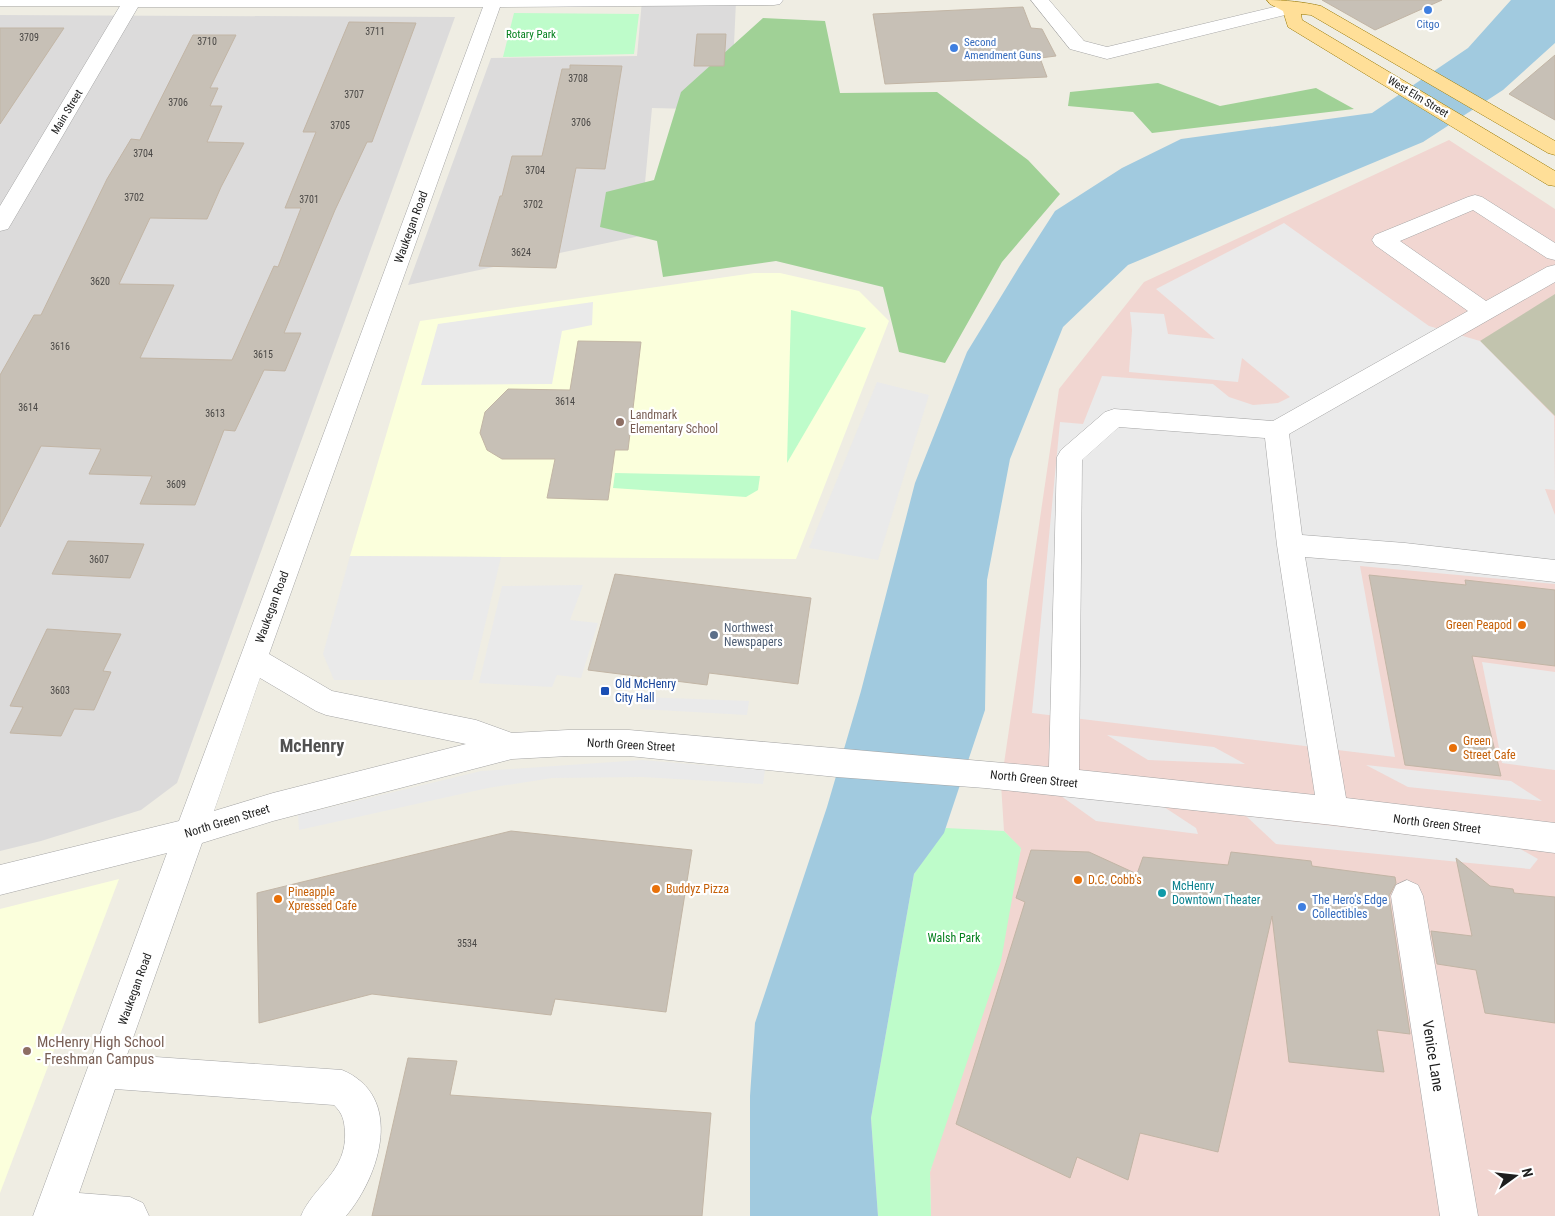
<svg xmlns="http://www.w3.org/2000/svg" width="1555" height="1216" font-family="'Roboto Condensed',sans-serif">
<rect width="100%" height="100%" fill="#efede3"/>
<!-- residential -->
<g fill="#dcdbdb">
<path d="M642 0 736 1 731 110 652 108 640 236 408 285 491 58 637 56Z"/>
<path d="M0 15 455 17 177 783 141 810 41 841 0 851Z"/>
</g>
<!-- commercial -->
<path fill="#f1d6d1" d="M1449 140 1555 209V1216H931L930 1172 1021 849 1004 831 1001 784 1059 389 1144 282Z"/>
<!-- education -->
<g fill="#fbffdc">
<path d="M754 273H780L859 291 889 321 796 559 350 556 420 321Z"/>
<path d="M119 879 0 1193V909Z"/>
</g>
<!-- construction -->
<path fill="#c2c4ae" d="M1555 294V416L1480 341Z"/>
<!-- forest -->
<g fill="#a0d196">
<path d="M763 18 825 21 840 93 937 92 1028 160 1060 194 1002 262 945 363 899 352 883 287 776 261 663 277 657 241 600 227 606 192 654 180 681 92Z"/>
<path d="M1158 83 1220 106 1316 88 1354 109 1152 133 1133 112 1068 106 1070 92Z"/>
</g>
<!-- park -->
<g fill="#befcca">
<path d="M514 13 639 14 634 54 503 57Z"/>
<path d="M791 310 866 328 787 463Z"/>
<path d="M615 473 760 476 758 490 746 497 613 488Z"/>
<path d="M946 828 1004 831 1021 848 1001 961 930 1172 931 1216H878L871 1118 914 874Z"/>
</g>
<!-- parking -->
<g fill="#eaeaea">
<path d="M1284 223 1429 326 1480 341 1554 416 1555 490 1545 489 1555 515V584L1360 566 1395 757 1032 713 1060 422 1083 424 1102 376 1213 384 1229 397 1253 405 1278 403 1290 397 1242 358 1238 382 1129 372 1132 330 1130 312 1164 314 1168 334 1215 339 1156 289Z"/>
<path d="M593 302 592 325 562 331 552 384 421 385 438 324Z"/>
<path d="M877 382 929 395 878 560 809 548Z"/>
<path d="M350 556 501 557 472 680H334L323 654Z"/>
<path d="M583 585 570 620 598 623 581 678 557 675 552 687 479 683 502 586Z"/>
<path d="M1482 662 1555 672V770L1502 763Z"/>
<path d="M643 697 749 701 747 715 640 709Z"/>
<path d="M1107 735 1214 747 1245 764 1148 760Z"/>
<path d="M642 760 765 770 763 784 642 777 552 778 488 788 299 830 298 815 481 771Z"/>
<path d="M1366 765 1511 781 1542 801 1408 787Z"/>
<path d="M1061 796 1158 803 1196 828 1198 834 1096 821Z"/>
<path d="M1246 816 1517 847 1538 859 1530 869 1276 844Z"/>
</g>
<!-- water -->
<path fill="#a1cadf" d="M1511 0H1555V43L1503 90 1423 142 1128 265 1063 327 1010 459 987 580 985 710 944 833 914 874 871 1118 878 1216H750V1096L755 1023 827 807 861 691 915 483 967 352 1019 267 1055 211 1122 168 1181 139 1372 113 1468 48Z"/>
<!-- building -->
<g fill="#c7c0b6" stroke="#c2b5a5">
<path d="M1322 0H1442L1375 30Z"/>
<path d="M1023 7 1031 28 1042 29 1056 56 1040 58 1047 77 885 84 873 14Z"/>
<path d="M349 22 416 23 372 142H367L335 210 284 333H301L285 371 264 370 235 431 224 430 195 505 140 504 152 476 89 474 101 449 41 446 0 527V375L34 315H41L107 179 131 139 140 140 193 35H236L210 88H218L210 106H222L207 142 244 143 221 187 207 219 150 218 119 284 174 285 140 358 232 360 274 266 278 267 301 208H285L316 132H303Z"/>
<path d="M0 28H64L0 124Z"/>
<path d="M697 34H726L724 66H694Z"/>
<path d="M1555 55V120L1509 94Z"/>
<path d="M570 65 622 66 605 169 576 168 556 268 479 266 500 196H502L512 156H542L562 69H570Z"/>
<path d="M578 341 641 342 628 450H615L608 500 547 498 555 459H502L487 450 480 433 485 412 508 389 570 390Z"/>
<path d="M68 541 144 544 130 578 52 574Z"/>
<path d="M615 574 811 598 798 684 709 673 707 685 588 670Z"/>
<path d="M1369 575 1466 585 1465 580 1555 590V666L1472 656 1501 776 1405 765Z"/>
<path d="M47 629 121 634 103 671 111 672 94 710 74 709 61 736 10 733 23 707 10 706Z"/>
<path d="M511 831 692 850 666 1012 555 999 551 1015 372 994 259 1023 257 893Z"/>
<path d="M1031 850 1089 852 1137 874 1143 857 1228 865 1231 852 1311 861 1312 866 1395 877 1396 883 1389 896 1410 1034 1377 1030 1384 1072 1289 1062 1272 916 1218 1152 1140 1133 1128 1180 1077 1157 1070 1178 956 1124 1025 902 1016 898Z"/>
<path d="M1456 858 1490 886 1513 889 1514 893 1555 897V1023L1485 1013 1476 970 1437 964 1431 931 1472 936Z"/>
<path d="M408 1058 457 1061 450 1095 711 1113 702 1216H372Z"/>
</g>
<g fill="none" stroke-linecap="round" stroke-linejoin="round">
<defs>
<g id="minor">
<path d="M0 0H783L780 4 774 5 500 7 269 654 332 691 476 720 512 733 568 730H629L1049 767 1057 457 1061 450 1105 412 1114 409 1273 421 1468 311 1375 245 1372 240 1375 235 1468 197 1475 195 1482 197 1555 243V260L1547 258 1473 210 1400 241 1486 301 1547 267 1555 265V282L1289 434 1302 535 1405 543 1555 560V582L1405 565 1305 557 1346 798 1555 823V853L1333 825 985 788 837 777 629 756H568L512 759 273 821 202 843 127 1055 342 1070C405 1096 380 1176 346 1216H301C314 1185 347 1172 345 1132 344 1120 343 1114 334 1105L115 1089 79 1193 130 1197 143 1203 149 1216H33L167 853 0 895V865L179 821 483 7H138L11 224 8 229 0 231V206L120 6H0ZM1119 427 1265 438 1277 545 1315 795 1079 770 1082 460ZM260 678 316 711 326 715 466 744 273 793 214 811Z"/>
<path d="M1031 0H1049L1084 41 1107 47 1291 3 1297 4 1300 8 1297 12 1107 59 1070 49Z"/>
<path d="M1407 880 1418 885 1423 896 1478 1216H1440L1391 896 1396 885Z"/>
</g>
<path id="major" d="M1267 0C1285 0 1304 2 1321 6L1555 141V155L1548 153 1311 15 1301 14 1302 20 1555 171V186L1548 185 1288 27 1283 11 1270 4Z"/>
</defs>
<!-- minor casing -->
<use href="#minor" stroke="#a5a5a5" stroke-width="1"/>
<!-- major casing -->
<use href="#major" stroke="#977700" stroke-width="1"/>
<!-- minor -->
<use href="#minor" fill="#fff" fill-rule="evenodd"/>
<!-- major -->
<use href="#major" fill="#ffdf98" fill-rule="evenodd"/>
</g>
<!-- markers -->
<g fill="#3f7fe0" stroke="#fff" stroke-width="2">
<circle cx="1428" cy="10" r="5"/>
<circle cx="954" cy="48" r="5"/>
<circle cx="1302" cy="907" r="5"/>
</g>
<g fill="#8d6e63" stroke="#fff" stroke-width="2">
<circle cx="620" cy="422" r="5"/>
<circle cx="27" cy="1051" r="5"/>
</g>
<g fill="#e8710a" stroke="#fff" stroke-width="2">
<circle cx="1522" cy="625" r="5"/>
<circle cx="1453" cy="748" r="5"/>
<circle cx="1078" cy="880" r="5"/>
<circle cx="656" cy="889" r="5"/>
<circle cx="278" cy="899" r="5"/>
</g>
<circle fill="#5c6f8a" stroke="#fff" stroke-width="2" cx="714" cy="635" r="5"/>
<rect fill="#1a4fb4" stroke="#fff" stroke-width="2" x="600" y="686" width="10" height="10" rx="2.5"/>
<circle fill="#0f9aa8" stroke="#fff" stroke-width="2" cx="1162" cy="893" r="5"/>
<g text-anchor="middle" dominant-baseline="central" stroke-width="4.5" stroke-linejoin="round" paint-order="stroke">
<!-- number labels -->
<g font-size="10" fill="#484644">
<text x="375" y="31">3711</text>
<text x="29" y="37">3709</text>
<text x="207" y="41">3710</text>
<text x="578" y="78">3708</text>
<text x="354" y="94">3707</text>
<text x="178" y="102">3706</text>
<text x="581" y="122">3706</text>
<text x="340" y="125">3705</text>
<text x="143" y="153">3704</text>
<text x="535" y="170">3704</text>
<text x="134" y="197">3702</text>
<text x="309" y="199">3701</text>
<text x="533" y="204">3702</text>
<text x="521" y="252">3624</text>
<text x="100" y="281">3620</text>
<text x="60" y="346">3616</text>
<text x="263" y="354">3615</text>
<text x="565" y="401">3614</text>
<text x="28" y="407">3614</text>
<text x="215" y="413">3613</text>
<text x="176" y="484">3609</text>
<text x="99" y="559">3607</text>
<text x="60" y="690">3603</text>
<text x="467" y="943">3534</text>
</g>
<!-- far-shop labels -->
<g font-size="11" fill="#366cbe" stroke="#fff">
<text x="1428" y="24">Citgo</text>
<text x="964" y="42" text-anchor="start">Second<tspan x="964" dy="13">Amendment Guns</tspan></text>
</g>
<!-- far-park labels -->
<g font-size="11" fill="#06811f" stroke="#fff">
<text x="531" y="34">Rotary Park</text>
</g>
<!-- far-street labels -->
<g font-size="11" fill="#1e1e1e" stroke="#fff">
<text transform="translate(1418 97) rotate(31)">West Elm Street</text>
<text transform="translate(67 112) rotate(-59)">Main Street</text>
</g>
<!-- street labels -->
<g font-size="12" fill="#1e1e1e" stroke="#fff">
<text transform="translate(411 227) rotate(-70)">Waukegan Road</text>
<text transform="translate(272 607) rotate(-70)">Waukegan Road</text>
<text transform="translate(631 745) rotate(3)">North Green Street</text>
<text transform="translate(1034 779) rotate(6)">North Green Street</text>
<text transform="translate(227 821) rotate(-17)">North Green Street</text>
<text transform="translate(1437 824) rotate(7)">North Green Street</text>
<text transform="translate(135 989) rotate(-70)">Waukegan Road</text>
</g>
<!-- education labels -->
<g font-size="12" fill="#785e54" stroke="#fff" text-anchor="start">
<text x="630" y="415">Landmark<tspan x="630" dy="14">Elementary School</tspan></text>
</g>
<!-- food labels -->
<g font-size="12" fill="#c56008" stroke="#fff" text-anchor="start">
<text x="1512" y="625" text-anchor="end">Green Peapod</text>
<text x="1463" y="741">Green<tspan x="1463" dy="14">Street Cafe</tspan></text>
<text x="1088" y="880">D.C. Cobb's</text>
<text x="666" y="889">Buddyz Pizza</text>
<text x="288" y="892">Pineapple<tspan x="288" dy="14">Xpressed Cafe</tspan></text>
</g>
<!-- service labels -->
<g font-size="12" fill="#4e5e75" stroke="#fff" text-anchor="start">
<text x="724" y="628">Northwest<tspan x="724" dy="14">Newspapers</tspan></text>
</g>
<!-- transit labels -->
<g font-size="12" fill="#164399" stroke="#fff" text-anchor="start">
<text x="615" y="684">Old McHenry<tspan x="615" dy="14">City Hall</tspan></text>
</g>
<!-- culture labels -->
<g font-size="12" fill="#0d838f" stroke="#fff" text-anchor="start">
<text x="1172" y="886">McHenry<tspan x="1172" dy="14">Downtown Theater</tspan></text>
</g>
<!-- shop labels -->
<g font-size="12" fill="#366cbe" stroke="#fff" text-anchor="start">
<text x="1312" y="900">The Hero's Edge<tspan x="1312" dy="14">Collectibles</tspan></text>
</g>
<!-- park labels -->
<g font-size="12" fill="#06811f" stroke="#fff">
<text x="954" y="938">Walsh Park</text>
</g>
<!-- near-education labels -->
<g font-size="15" fill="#785e54" stroke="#fff" text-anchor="start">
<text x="37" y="1042">McHenry High School<tspan x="37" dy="17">- Freshman Campus</tspan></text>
</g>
<!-- near-street labels -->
<g font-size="15" fill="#1e1e1e" stroke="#fff">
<text transform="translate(1433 1056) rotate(81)">Venice Lane</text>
</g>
<!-- district labels -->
<g font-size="18" font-weight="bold" fill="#515151" stroke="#fff">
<text x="312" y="745">McHenry</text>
</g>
</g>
<!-- north arrow -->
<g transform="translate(1515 1176) rotate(75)" stroke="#ffffff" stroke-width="4" paint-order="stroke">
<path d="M0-4L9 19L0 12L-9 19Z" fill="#1e1e1e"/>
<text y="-8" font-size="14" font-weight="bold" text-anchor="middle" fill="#1e1e1e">N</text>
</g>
</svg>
